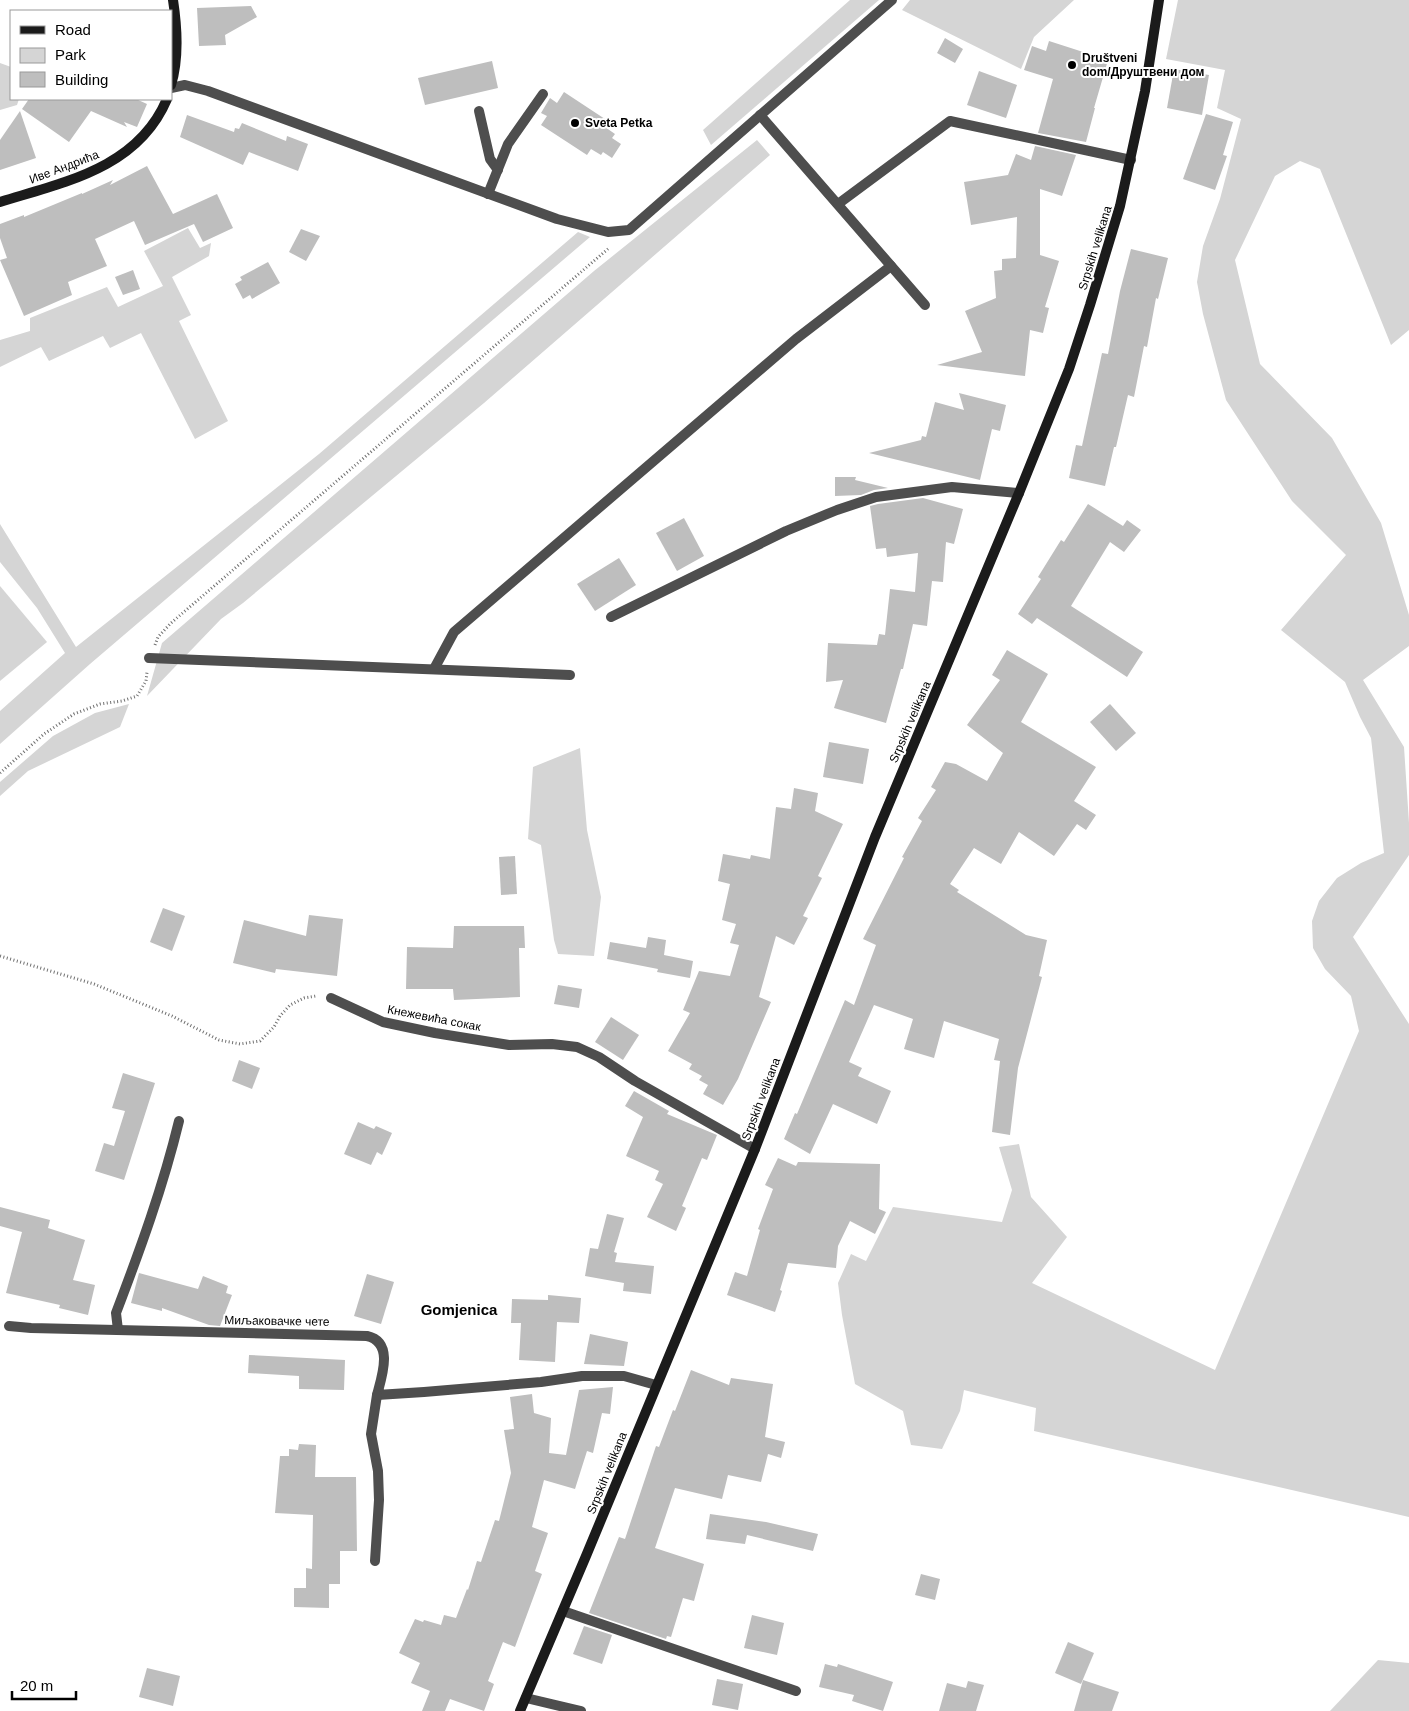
<svg xmlns="http://www.w3.org/2000/svg" width="1409" height="1711" font-family="Helvetica,sans-serif">
<rect width="100%" height="100%" fill="#fff"/>
<!-- green -->
<g fill="#d5d5d5">
<path d="M850 0H879L711 145 703 130Z"/>
<path d="M910 0H1074L1034 37 1021 69 902 10Z"/>
<path d="M1178 0H1409V330L1391 345 1320 169 1300 161 1275 176 1235 260 1260 364 1332 438 1381 523 1409 615V646L1363 680 1404 747 1409 823V855L1353 937 1409 1024V1517L1034 1431 1036 1408 964 1390 960 1411 942 1449 911 1445 903 1411 855 1384 842 1315 838 1283 851 1254 866 1261 893 1207 1002 1222 1012 1190 999 1147 1019 1144 1031 1197 1067 1237 1032 1283 1215 1370 1359 1031 1351 996 1325 969 1313 948 1312 921 1319 901 1337 878 1361 863 1384 853 1371 738 1360 717 1345 682 1281 630 1346 555 1292 501 1226 400 1203 314 1197 282 1203 246 1220 199 1241 119 1217 108 1225 70 1166 59Z"/>
<path d="M0 63 11 67V99H19L17 105 0 110Z"/>
<path d="M757 140 770 155 484 403 243 603 221 619 147 696 162 643 594 271Z"/>
<path d="M188 228 200 248 211 243 209 256 172 277 191 315 179 321 228 421 195 439 141 333 110 348 103 336 49 361 41 347 0 367V340L30 331V318L107 287 118 307 163 286 144 251Z"/>
<path d="M578 232 590 237 90 664 0 744V711L65 653 37 608 0 562V524L76 647 319 454Z"/>
<path d="M0 586 47 642 0 681Z"/>
<path d="M129 704 120 727 28 771 0 796V782L53 736 95 713Z"/>
<path d="M580 748 587 830 601 897 594 956 558 954 554 940 541 845 528 839 533 767Z"/>
<path d="M1378 1660 1409 1663V1711H1330Z"/>
</g>
<!-- building -->
<g fill="#bebebe">
<path d="M251 6 257 17 225 35 226 45 199 46 197 8Z"/>
<path d="M945 38 963 49 955 63 937 53Z"/>
<path d="M1049 41 1108 60 1094 108H1095L1086 142 1038 133 1053 79 1024 70 1032 46 1046 51Z"/>
<path d="M492 61 498 88 425 105 418 78Z"/>
<path d="M1174 69 1209 75 1202 115 1167 108Z"/>
<path d="M979 71 1017 85 1006 118 967 105Z"/>
<path d="M564 92 608 121 605 127 615 134 612 138 621 144 612 158 603 152 601 155 591 149 587 155 541 125 547 116 541 113 550 98 557 103Z"/>
<path d="M29 99H136L147 104 137 127 124 122 127 127 91 111 69 142 22 109Z"/>
<path d="M20 111 36 158 0 170V140Z"/>
<path d="M1206 114 1233 122 1223 155 1227 156 1215 190 1183 179Z"/>
<path d="M187 115 234 132 235 128 239 129 242 123 286 141 287 136 308 144 298 171 249 152 243 165 180 137Z"/>
<path d="M1035 146 1076 155 1062 196 1040 189V255L1059 261 1045 307 1049 308 1043 333 1030 330 1025 376 937 365 982 352 965 311 996 298 994 271 1002 270V259L1016 258 1017 217 971 225 964 182 1008 175 1016 154 1031 160Z"/>
<path d="M147 166 173 214 217 194 233 228 203 242 194 224 145 245 134 221 95 239 107 266 68 282 72 295 24 316 0 260 7 258 0 238V224L24 215V217L82 193V194L113 180 110 185Z"/>
<path d="M301 229 320 236 306 261 289 252Z"/>
<path d="M1131 249 1168 258 1158 299 1156 298 1147 347 1144 346 1134 397 1128 395 1116 447H1114L1105 486 1069 478 1076 445 1082 446 1102 353 1108 354 1120 291Z"/>
<path d="M268 262 280 283 252 299 250 295 243 299 235 284 242 280 240 277Z"/>
<path d="M133 270 140 289 123 295 115 277Z"/>
<path d="M959 393 1006 405 1000 431 992 429 980 480 869 453 921 440 922 436 926 437 935 402 964 410Z"/>
<path d="M835 477H856L855 480 888 488 874 490 861 495 835 496Z"/>
<path d="M923 498 963 509 954 544 946 542 943 582 932 581 927 626 913 624 903 669H901L886 723 834 708 843 680 826 682 828 643 877 645 879 634 885 635 890 589 915 592 918 553 887 557 886 548 876 549 870 506 878 504Z"/>
<path d="M1088 504 1123 526 1127 520 1141 530 1124 552 1110 542 1071 606 1143 652 1127 677 1037 618 1032 624 1018 614 1041 579 1038 577 1061 540 1064 542Z"/>
<path d="M684 518 704 556 677 571 656 533Z"/>
<path d="M619 558 636 585 595 611 577 584Z"/>
<path d="M1007 650 1048 674 1021 722 1096 767 1074 801 1096 815 1086 830 1077 824 1054 856 1019 832 1001 864 974 848 950 884 959 890 957 892 1026 935 1047 940 1039 976 1042 977 1018 1068 1010 1135 992 1132 1000 1061 994 1060 999 1039 944 1021 934 1058 904 1049 913 1019 874 1005 849 1062 862 1068 858 1076 891 1091 877 1124 833 1104 810 1154 784 1139 795 1113 797 1114 845 1000 854 1005 876 945 863 939 904 858 902 857 922 821 918 818 936 790 931 787 945 762 956 764 987 781 1003 753 967 725 1000 680 992 675Z"/>
<path d="M1110 704 1136 733 1116 751 1090 722Z"/>
<path d="M829 742 869 749 863 784 823 777Z"/>
<path d="M794 788 818 793 815 811 843 824 818 876 822 878 803 916 808 918 794 945 776 936 759 997 771 1002 738 1079 723 1105 703 1094 708 1085 699 1080 702 1076 689 1069 692 1064 668 1051 690 1013 683 1010 699 971 730 976 739 945 730 943 736 924 722 920 730 884 718 881 723 854 750 859 751 855 770 859 776 807 791 809Z"/>
<path d="M515 856 517 894 501 895 499 857Z"/>
<path d="M163 908 185 916 172 951 150 942Z"/>
<path d="M309 915 343 919 337 976 276 969 275 973 233 963 244 920 306 936Z"/>
<path d="M454 926H524L525 948H519L520 997 454 1000 453 989H406L407 947 453 948Z"/>
<path d="M648 937 666 940 664 955 693 961 690 978 657 972 658 969 607 959 610 942 646 948Z"/>
<path d="M558 985 582 989 579 1008 554 1004Z"/>
<path d="M611 1017 639 1035 623 1060 595 1042Z"/>
<path d="M239 1060 260 1068 252 1089 232 1081Z"/>
<path d="M123 1073 155 1083 124 1180 95 1171 104 1143 114 1146 125 1111 112 1108Z"/>
<path d="M634 1091 669 1111 667 1114 717 1135 707 1160 702 1158 682 1206 686 1208 676 1231 647 1217 663 1184 655 1180 659 1171 626 1156 643 1117 625 1106Z"/>
<path d="M358 1122 374 1129 376 1126 392 1133 382 1155 377 1152 371 1165 344 1154Z"/>
<path d="M778 1158 796 1166 798 1162 880 1164 879 1209 886 1212 875 1234 850 1221 838 1246 836 1268 788 1263 780 1290 782 1291 775 1312 727 1295 735 1272 747 1276 760 1230 758 1229 773 1189 765 1185Z"/>
<path d="M0 1207 50 1220 48 1228 85 1240 73 1280 95 1285 88 1315 59 1308 60 1305 6 1293 22 1232 0 1226Z"/>
<path d="M607 1214 624 1218 614 1252 617 1253 615 1262 654 1266 651 1294 623 1291 624 1283 585 1276 590 1248 598 1249Z"/>
<path d="M139 1273 198 1289 203 1276 228 1286 226 1293 232 1295 220 1326 209 1325 162 1308V1311L131 1303Z"/>
<path d="M367 1274 394 1282 381 1324 354 1316Z"/>
<path d="M548 1295 581 1298 579 1323 557 1322 555 1362 519 1360 521 1323H511L512 1299 548 1300Z"/>
<path d="M590 1334 628 1342 624 1366 584 1364Z"/>
<path d="M249 1355 345 1360 344 1390 299 1389V1376L248 1373Z"/>
<path d="M691 1370 729 1385 731 1378 773 1384 765 1437 785 1442 781 1458 768 1454 761 1482 728 1475 722 1499 675 1488 655 1548 704 1564 694 1601 683 1598 671 1637 667 1636 666 1639 589 1613 619 1537 625 1539 656 1446 659 1447 673 1410 675 1411Z"/>
<path d="M613 1387 610 1414 602 1413 593 1453 587 1451 575 1489 544 1480 532 1527 548 1533 535 1571 542 1574 515 1647 503 1642 488 1681 494 1684 484 1711 450 1699 445 1711H422L430 1691 411 1683 420 1663 399 1653 415 1619 423 1622 424 1620 441 1625 444 1615 456 1618 467 1589 468 1590 477 1561 481 1562 495 1520 499 1521 511 1473 504 1430 514 1429 510 1397 532 1394 534 1413 551 1418 549 1453 566 1455 579 1390Z"/>
<path d="M299 1444 316 1445 315 1477H356L357 1551H340V1584H329V1608L294 1607V1588H306V1568L312 1569 313 1515 275 1513 280 1456H289V1449L298 1450Z"/>
<path d="M710 1514 766 1522 818 1534 813 1551 747 1535 745 1544 706 1539Z"/>
<path d="M921 1574 940 1579 935 1600 915 1595Z"/>
<path d="M752 1615 784 1623 777 1655 744 1648Z"/>
<path d="M584 1626 612 1635 602 1664 573 1654Z"/>
<path d="M1068 1642 1094 1653 1081 1684 1055 1673Z"/>
<path d="M825 1664 837 1667 838 1664 893 1682 883 1711 852 1701 854 1695 819 1687Z"/>
<path d="M147 1668 180 1676 173 1706 139 1697Z"/>
<path d="M717 1679 743 1684 738 1710 712 1705Z"/>
<path d="M1083 1680 1119 1692 1112 1711H1074Z"/>
<path d="M968 1681 984 1685 976 1711H939L947 1683 966 1688Z"/>
</g>
<g fill="none" stroke-linecap="round" stroke-linejoin="round">
<!-- path -->
<g stroke="#707070" stroke-width="3" stroke-dasharray="1 2.5" stroke-linecap="butt">
<path d="M155 645 158 637 171 623 609 248"/>
<path d="M0 773 44 734 74 714 100 704 122 701 137 696 146 681 147 672"/>
<path d="M0 956 94 984 172 1016 219 1040 240 1044 260 1041 274 1027 280 1016 290 1005 304 998 316 996"/>
</g>
<!-- lane -->
<g stroke="#4e4e4e" stroke-width="10">
<path d="M479 111 490 159 498 170"/>
<path d="M760 115 925 305"/>
<path d="M488 194 508 144 543 94"/>
<path d="M838 204 950 121 1131 160"/>
<path d="M149 658 570 675"/>
<path d="M434 669 454 632 796 339 891 266"/>
<path d="M563 1611 796 1691"/>
</g>
<!-- street -->
<g stroke="#4e4e4e" stroke-width="10">
<path d="M171 88 185 85 208 91 557 219 608 232 629 230 892 0"/>
<path d="M611 617 786 531 837 510 876 497 952 487 1019 493"/>
<path d="M331 998 383 1022 435 1033 509 1045 552 1044 577 1047 599 1057 635 1081 755 1149"/>
<path d="M9 1326 31 1328 367 1336C394 1342 382 1376 377 1395L424 1392 541 1382 582 1376H624L656 1385"/>
<path d="M118 1330 116 1313C140 1250 163 1187 179 1121"/>
<path d="M375 1561 379 1500 378 1471 371 1434 377 1395"/>
<path d="M526 1698 581 1711"/>
</g>
<!-- secondary -->
<g stroke="#1b1b1b" stroke-width="10">
<path d="M171 85C179 59 177 26 173 0"/>
<path d="M0 202C65 182 138 168 167 99"/>
<path d="M520 1711 586 1556 755 1149 875 837 1019 493 1069 369 1090 305 1120 206 1145 91 1159 0"/>
</g>
</g>
<!-- markers -->
<g fill="#000" stroke="#fff" stroke-width="2">
<circle cx="1072" cy="65" r="5"/>
<circle cx="575" cy="123" r="5"/>
</g>
<g text-anchor="middle" dominant-baseline="central" stroke-width="4" stroke-linejoin="round" paint-order="stroke">
<!-- poi labels -->
<g font-size="12" font-weight="bold" fill="#000" stroke="#fff" text-anchor="start">
<text x="1082" y="58">Društveni<tspan x="1082" dy="14">dom/Друштвени дом</tspan></text>
<text x="585" y="123">Sveta Petka</text>
</g>
<!-- street labels -->
<g font-size="12" fill="#000" stroke="#fff">
<text transform="translate(64 167) rotate(-21)">Иве Андрића</text>
<text transform="translate(1095 248) rotate(-73)">Srpskih velikana</text>
<text transform="translate(910 722) rotate(-67)">Srpskih velikana</text>
<text transform="translate(434 1018) rotate(11)">Кнежевића сокак</text>
<text transform="translate(761 1099) rotate(-69)">Srpskih velikana</text>
<text transform="translate(277 1321) rotate(1)">Миљаковачке чете</text>
<text transform="translate(607 1473) rotate(-68)">Srpskih velikana</text>
</g>
<!-- quarter labels -->
<g font-size="15" font-weight="bold" fill="#000" stroke="#fff">
<text x="459" y="1309">Gomjenica</text>
</g>
</g>
<!-- legend -->
<rect x="10" y="10" width="162" height="90" fill="#ffffff" stroke="#999999"/>
<rect x="20" y="26" width="25" height="8" fill="#1b1b1b" stroke="#999999"/>
<text x="55" y="35" font-size="15" fill="#000000">Road</text>
<rect x="20" y="48" width="25" height="15" fill="#d5d5d5" stroke="#999999"/>
<text x="55" y="60" font-size="15" fill="#000000">Park</text>
<rect x="20" y="72" width="25" height="15" fill="#bebebe" stroke="#999999"/>
<text x="55" y="85" font-size="15" fill="#000000">Building</text>
<!-- scale -->
<path d="M12 1691v8h64v-8" fill="none" stroke="#000000" stroke-width="2.5"/>
<text x="20" y="1691" font-size="15" fill="#000000" stroke="#ffffff" stroke-width="4" paint-order="stroke">20 m</text>
</svg>
